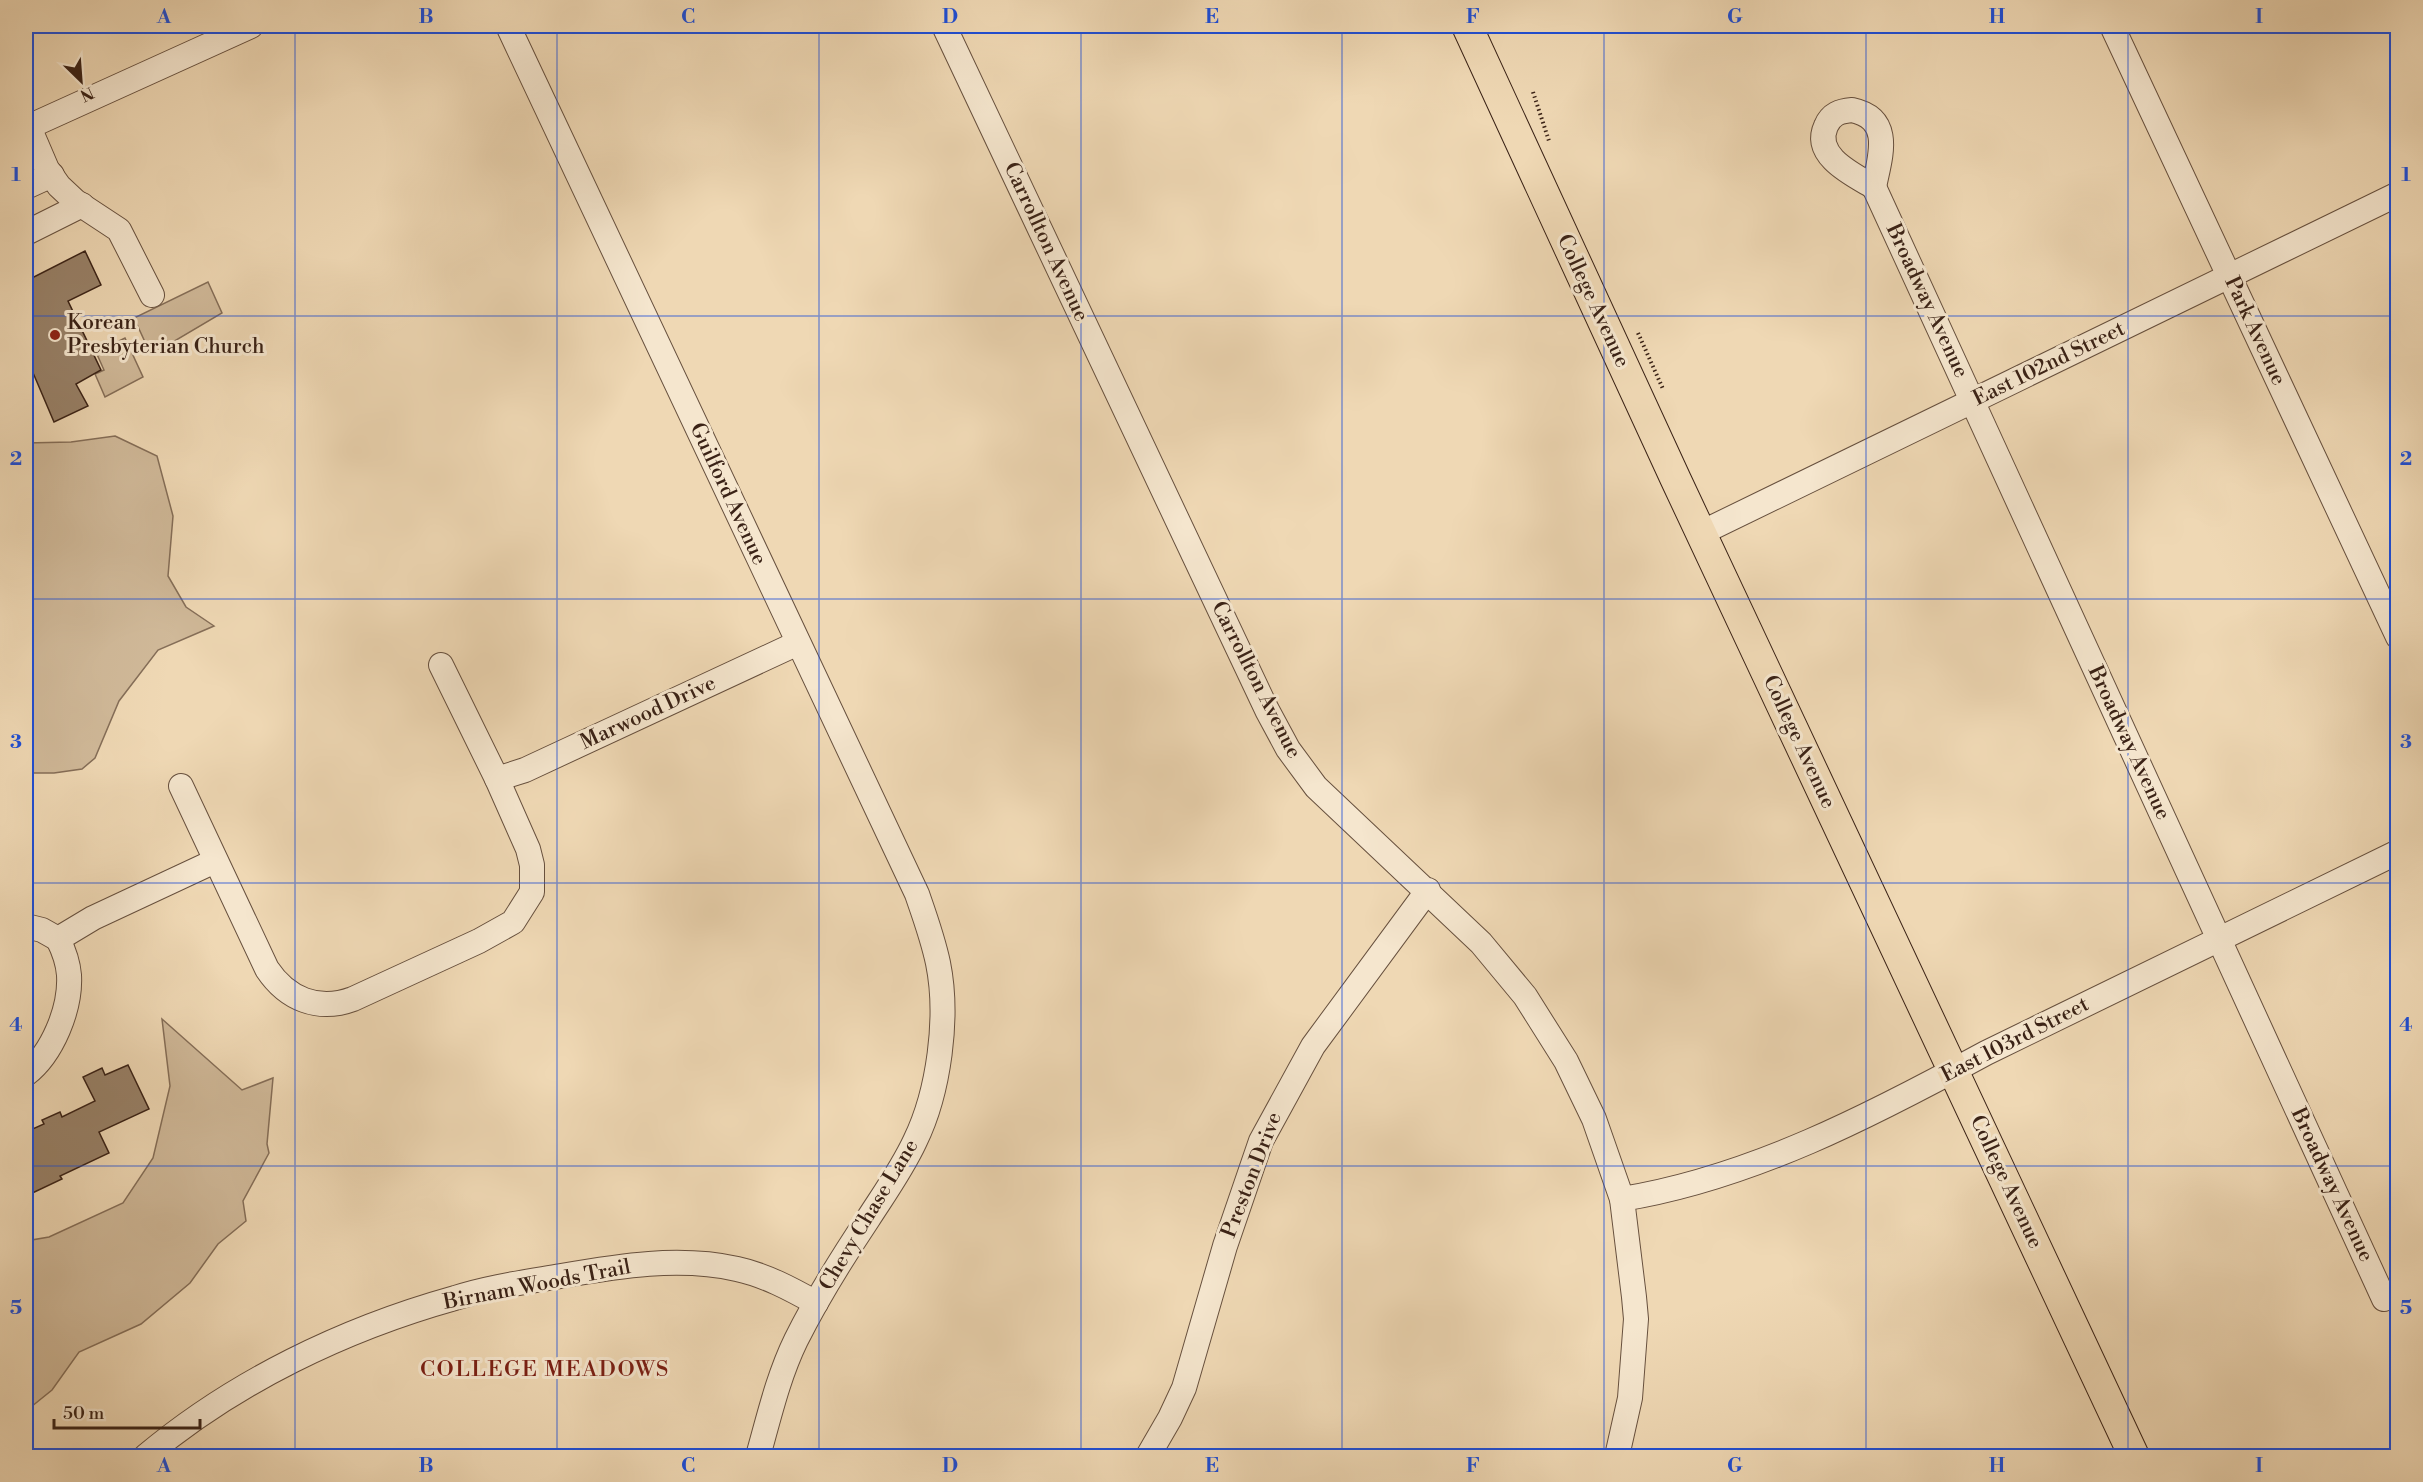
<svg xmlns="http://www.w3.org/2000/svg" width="2423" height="1482" font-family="'Libre Bodoni',serif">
<rect width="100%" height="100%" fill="#efd8b4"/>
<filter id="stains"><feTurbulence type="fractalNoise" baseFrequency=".00333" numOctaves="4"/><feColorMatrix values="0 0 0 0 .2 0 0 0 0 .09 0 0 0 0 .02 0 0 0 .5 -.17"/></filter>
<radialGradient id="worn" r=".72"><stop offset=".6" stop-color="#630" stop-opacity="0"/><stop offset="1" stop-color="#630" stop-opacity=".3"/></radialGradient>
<!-- green -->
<g fill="#d0b999" stroke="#856e58" stroke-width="1.5">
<path d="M208 282 222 313 151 355 134 318Z"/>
<path d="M125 338 143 377 105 397 95 374 104 370 96 352Z"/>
<path d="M115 436 157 456 173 516 168 576 186 607 214 626 158 650 119 701 95 758 82 769 54 773H26V443L71 442Z"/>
<path d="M162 1019 242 1090 273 1078 267 1144 269 1153 243 1201 246 1221 218 1244 190 1283 141 1324 79 1352 52 1390 26 1411V1241L49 1237 123 1203 153 1158 170 1086Z"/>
</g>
<!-- building -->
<g fill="#988168" stroke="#3a2216" stroke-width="1.5">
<path d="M85 251 101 285 68 301 101 370 76 384 88 406 54 422 31 368 26 371V281Z"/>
<path d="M128 1065 149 1109 99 1132 109 1153 60 1176 62 1179 26 1196V1132L44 1124 42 1120 60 1112 62 1117 95 1101 83 1077 102 1068 105 1075Z"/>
</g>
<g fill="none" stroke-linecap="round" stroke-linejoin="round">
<defs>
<g id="minor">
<path d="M508 26 917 894C925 917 933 939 938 963 949 1017 939 1092 915 1141 902 1169 884 1194 868 1219 842 1258 817 1298 796 1340 778 1377 769 1417 758 1456"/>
<path d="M944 26 1267 710 1288 749 1316 787 1481 943 1525 996 1566 1061 1594 1119 1622 1199 1634 1297 1636 1319 1630 1398 1617 1456"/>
<path d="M2112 26 2398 637"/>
<path d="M1852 110C1894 119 1880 157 1874 187 1854 175 1812 156 1826 126 1831 114 1840 111 1852 110Z"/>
<path d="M29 127 47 169 59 186 75 201 119 230 152 295"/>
<path d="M26 128 251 26"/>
<path d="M26 187 52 175"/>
<path d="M1874 187 2384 1299"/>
<path d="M26 233 82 205"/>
<path d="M1701 533 2398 194"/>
<path d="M497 779 525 770 798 643"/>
<path d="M181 786 267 969C287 999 318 1012 353 999L479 941 513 922 532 892V865L528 849 497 779 441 665"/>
<path d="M26 926 42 930 58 939"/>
<path d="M58 939 93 918 215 861"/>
<path d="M26 1074C52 1054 71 1009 69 975 68 962 64 951 58 939"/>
<path d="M1622 1199C1751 1178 1872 1115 1986 1053L2398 852"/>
<path d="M146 1456C234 1382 344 1329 455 1298 489 1287 526 1282 561 1276 619 1266 679 1256 737 1269 765 1275 791 1289 816 1303"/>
<path d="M1148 1456 1170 1418 1184 1388 1225 1246 1261 1141 1313 1046 1428 890"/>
</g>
<path id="major" d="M1467 26 1676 480 2134 1456"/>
</defs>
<!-- minor casing -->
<use href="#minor" stroke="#67503e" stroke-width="26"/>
<!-- major casing -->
<use href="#major" stroke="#3a2216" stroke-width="32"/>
<!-- path -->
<g stroke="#3a2216" stroke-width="4" stroke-dasharray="1.5 3" stroke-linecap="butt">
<path d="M1533 92 1549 141"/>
<path d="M1638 333 1663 389"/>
</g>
<!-- minor -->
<use href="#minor" stroke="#f5e6ce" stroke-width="24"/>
<!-- major -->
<use href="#major" stroke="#efd8b4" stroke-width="30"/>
</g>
<!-- grid -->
<path fill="none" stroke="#1d4ed8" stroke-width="1.5" stroke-opacity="0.55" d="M295 26V1456M557 26V1456M819 26V1456M1081 26V1456M1342 26V1456M1604 26V1456M1866 26V1456M2128 26V1456M26 316H2398M26 599H2398M26 883H2398M26 1166H2398"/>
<!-- markers -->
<circle fill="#8f2418" stroke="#f5e6ce" stroke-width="2" cx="55" cy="335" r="6"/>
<g text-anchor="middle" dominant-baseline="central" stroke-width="6" stroke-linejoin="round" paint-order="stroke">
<!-- street labels -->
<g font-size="21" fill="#3a2216" stroke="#f5e6ce">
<text transform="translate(1046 242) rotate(65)">Carrollton Avenue</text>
<text transform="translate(1593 301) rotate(65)">College Avenue</text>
<text transform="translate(1927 301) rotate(65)">Broadway Avenue</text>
<text transform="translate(2255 331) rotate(65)">Park Avenue</text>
<text transform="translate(2049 364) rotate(-26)">East 102nd Street</text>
<text transform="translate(728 494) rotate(65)">Guilford Avenue</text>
<text transform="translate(1256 680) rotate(63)">Carrollton Avenue</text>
<text transform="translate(648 713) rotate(-25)">Marwood Drive</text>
<text transform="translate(1799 742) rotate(65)">College Avenue</text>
<text transform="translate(2129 743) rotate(65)">Broadway Avenue</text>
<text transform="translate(2015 1040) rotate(-27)">East 103rd Street</text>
<text transform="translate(1252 1175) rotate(-69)">Preston Drive</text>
<text transform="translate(2006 1182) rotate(65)">College Avenue</text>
<text transform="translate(2332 1185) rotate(65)">Broadway Avenue</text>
<text transform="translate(869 1215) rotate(-59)">Chevy Chase Lane</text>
<text transform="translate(537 1285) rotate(-11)">Birnam Woods Trail</text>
</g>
<!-- poi labels -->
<g font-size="21" fill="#3a2216" stroke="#f5e6ce" text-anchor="start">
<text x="67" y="323">Korean<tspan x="67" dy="24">Presbyterian Church</tspan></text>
</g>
<!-- neighbourhood labels -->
<g font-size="22" letter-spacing="1.5" fill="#7a1f14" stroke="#f5e6ce">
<text x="545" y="1369">COLLEGE MEADOWS</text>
</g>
</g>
<!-- margin -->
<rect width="2423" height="1482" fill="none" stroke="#efd8b4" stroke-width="66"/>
<!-- north arrow -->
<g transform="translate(81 81) rotate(155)" stroke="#f5e6ce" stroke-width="4.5" paint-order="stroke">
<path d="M0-4.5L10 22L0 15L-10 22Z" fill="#3a2216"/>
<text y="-9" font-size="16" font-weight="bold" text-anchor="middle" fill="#3a2216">N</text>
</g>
<!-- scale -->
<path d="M54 1419v9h146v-9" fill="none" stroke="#3a2216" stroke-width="3"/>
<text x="63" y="1419" font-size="18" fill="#3a2216" stroke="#f5e6ce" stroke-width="4.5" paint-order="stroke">50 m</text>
<rect x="33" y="33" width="2357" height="1416" fill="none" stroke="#1d4ed8" stroke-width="2"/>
<g font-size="20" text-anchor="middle" font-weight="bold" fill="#1d4ed8">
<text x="164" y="23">A</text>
<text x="426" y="23">B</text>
<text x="688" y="23">C</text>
<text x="950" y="23">D</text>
<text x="1212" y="23">E</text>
<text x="1473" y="23">F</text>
<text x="1735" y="23">G</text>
<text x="1997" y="23">H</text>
<text x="2259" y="23">I</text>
<text x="16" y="181">1</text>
<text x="2406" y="181">1</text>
<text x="16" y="465">2</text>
<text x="2406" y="465">2</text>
<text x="16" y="748">3</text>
<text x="2406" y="748">3</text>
<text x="16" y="1031">4</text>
<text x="2406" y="1031">4</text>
<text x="16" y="1314">5</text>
<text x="2406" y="1314">5</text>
<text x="164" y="1472">A</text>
<text x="426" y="1472">B</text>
<text x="688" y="1472">C</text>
<text x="950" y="1472">D</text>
<text x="1212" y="1472">E</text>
<text x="1473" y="1472">F</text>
<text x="1735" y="1472">G</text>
<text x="1997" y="1472">H</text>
<text x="2259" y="1472">I</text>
</g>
<rect width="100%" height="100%" filter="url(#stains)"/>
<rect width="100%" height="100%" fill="url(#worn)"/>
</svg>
